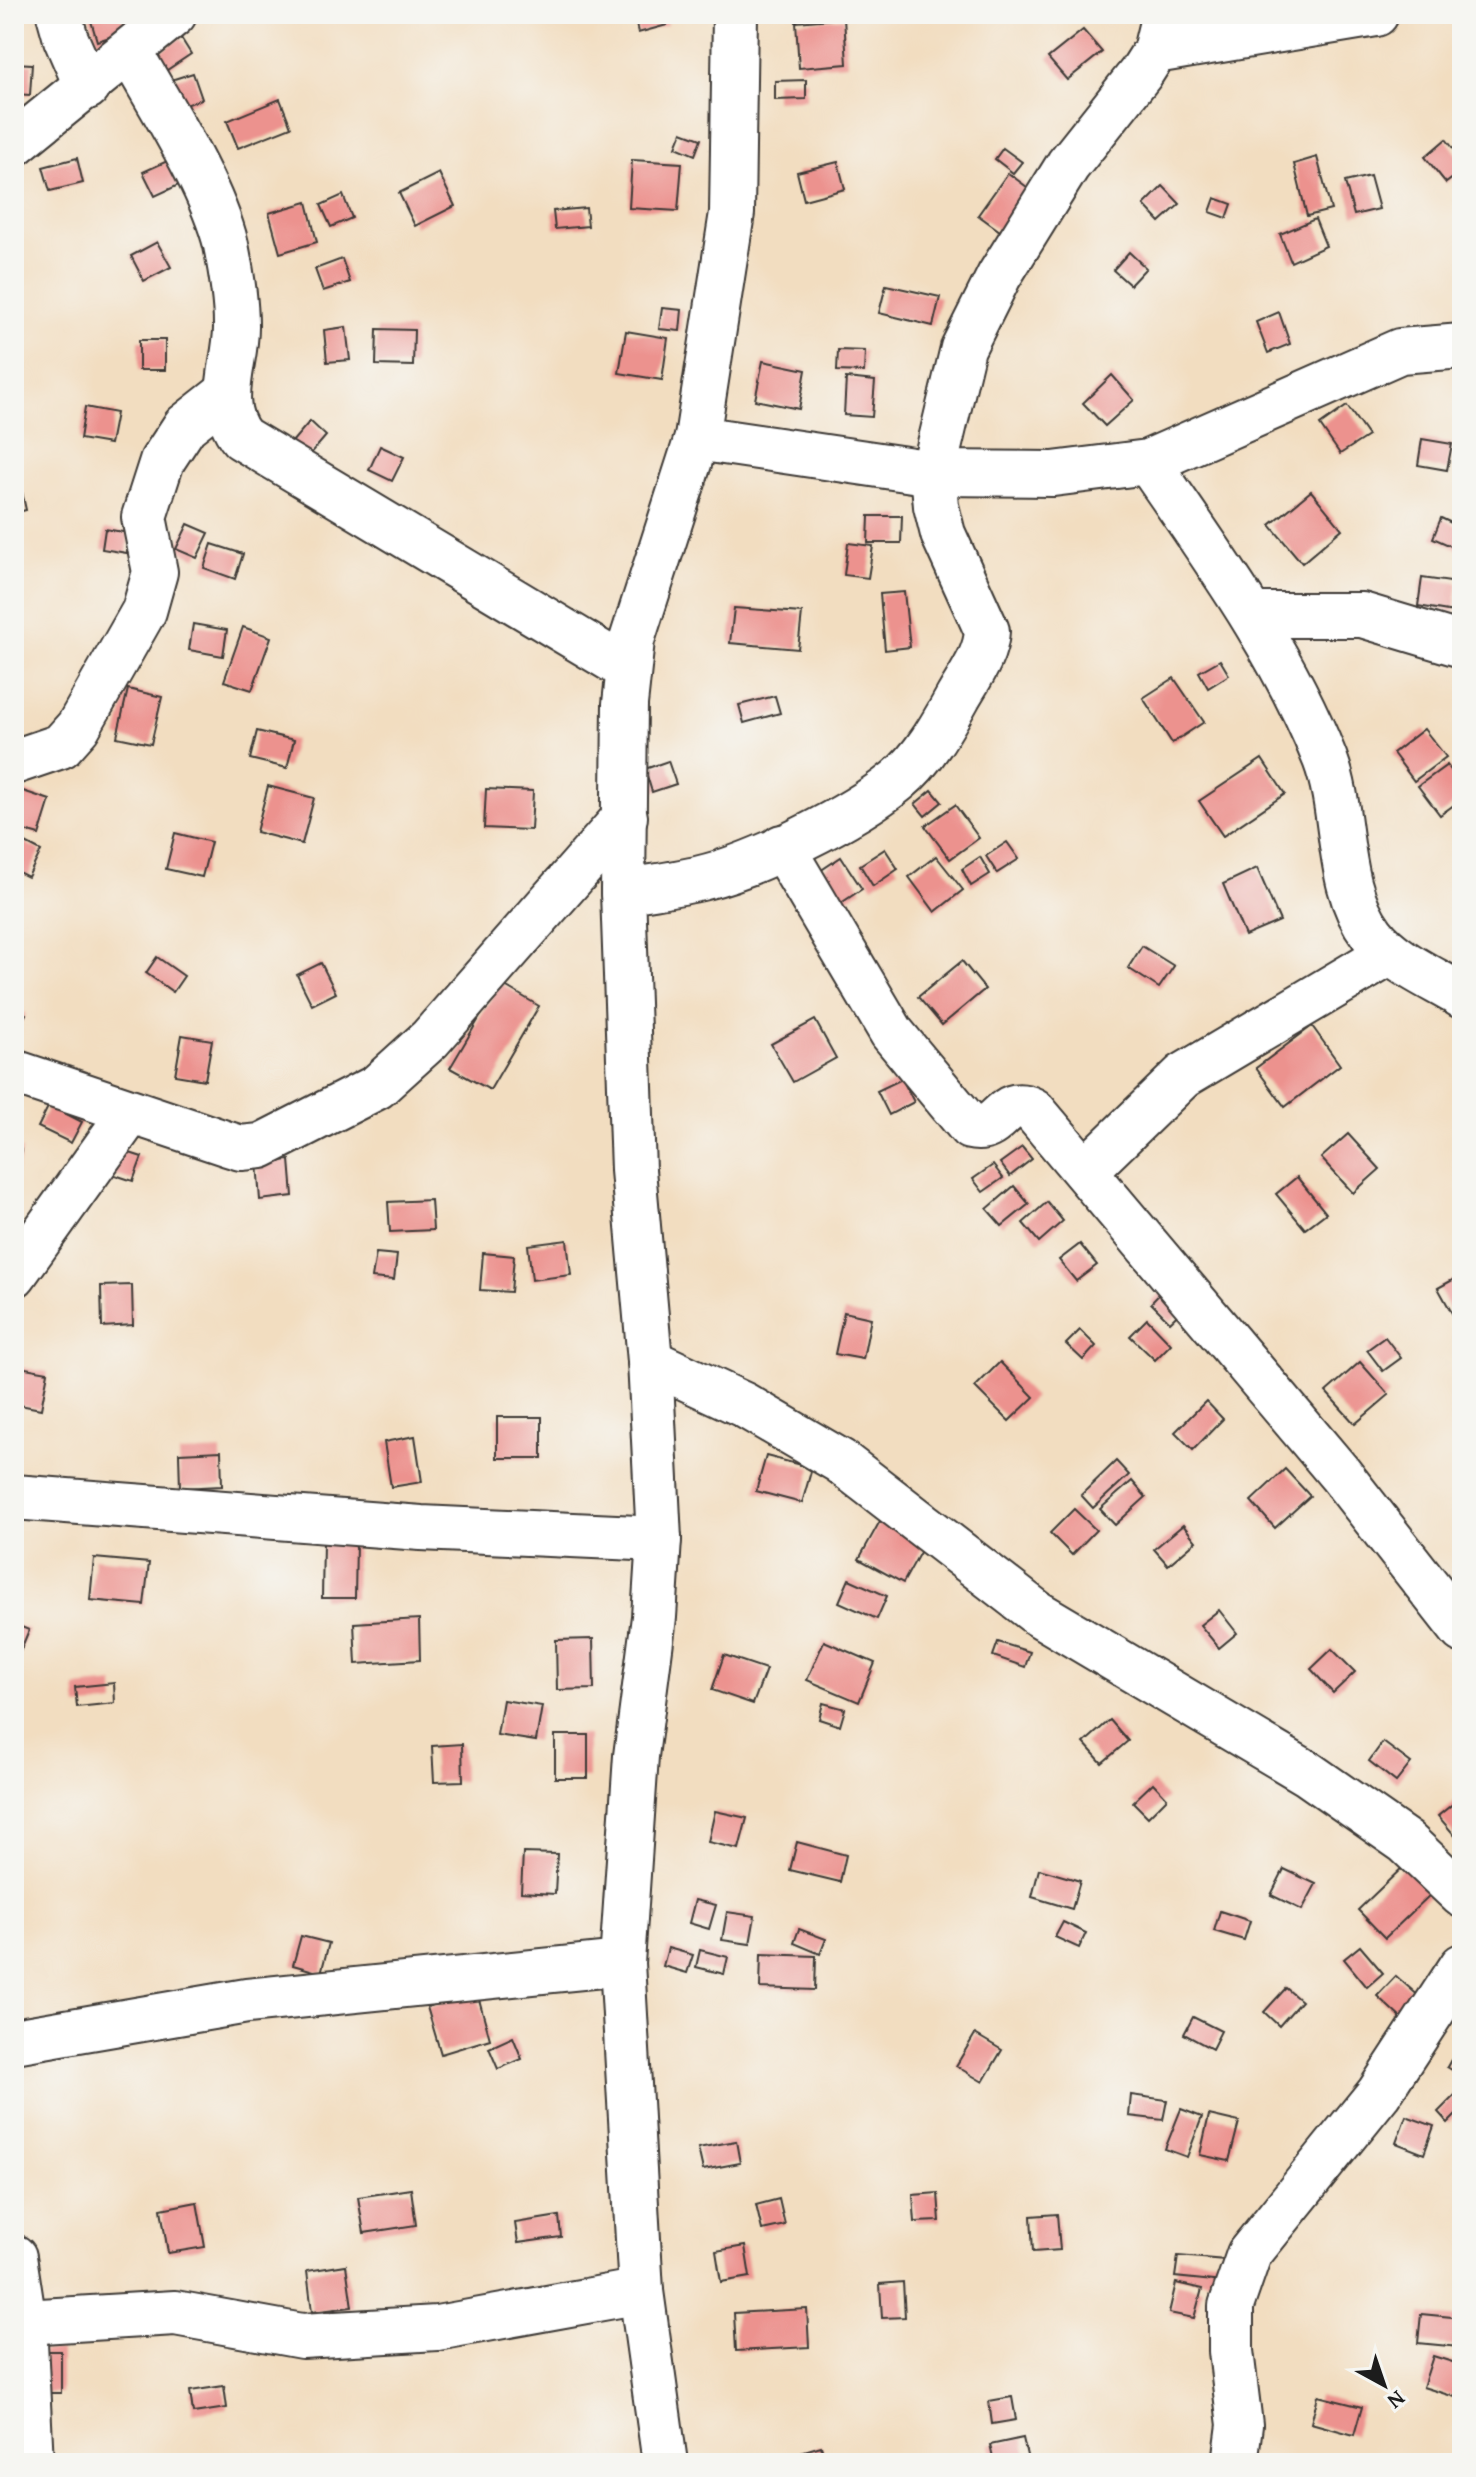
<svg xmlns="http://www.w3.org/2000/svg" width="1476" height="2477" font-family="'Gentium Book Plus',serif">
<rect width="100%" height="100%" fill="#f6f6f2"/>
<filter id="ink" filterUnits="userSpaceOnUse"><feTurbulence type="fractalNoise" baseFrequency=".0125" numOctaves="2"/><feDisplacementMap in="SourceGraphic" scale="16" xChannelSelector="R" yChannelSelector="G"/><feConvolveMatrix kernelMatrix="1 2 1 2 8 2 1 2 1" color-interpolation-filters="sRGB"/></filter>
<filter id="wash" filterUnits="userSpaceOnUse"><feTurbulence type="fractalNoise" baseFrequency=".006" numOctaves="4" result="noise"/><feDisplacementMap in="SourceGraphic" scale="32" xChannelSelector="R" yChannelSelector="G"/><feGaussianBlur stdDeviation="1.8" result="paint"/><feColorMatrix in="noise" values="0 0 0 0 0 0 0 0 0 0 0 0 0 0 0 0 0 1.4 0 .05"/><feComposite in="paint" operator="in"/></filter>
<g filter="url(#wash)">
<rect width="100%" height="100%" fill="#f2ddc0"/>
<g id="blocks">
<!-- building -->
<g fill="#ec928e">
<path d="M89 14H121L126 32 97 41Z"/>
<path d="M634 14H664L667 25 638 33Z"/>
<path d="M844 18 847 64 799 68 796 22Z"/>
<path d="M1083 30 1102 52 1067 80 1048 58Z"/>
<path d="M181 38 191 54 164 72 153 56Z"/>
<path d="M14 63 32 64 30 95 14 94Z"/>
<path d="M193 73 202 99 178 108 168 81Z"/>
<path d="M806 80V99L775 100V81Z"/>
<path d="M280 99 291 127 238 148 227 121Z"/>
<path d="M682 132 701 139 695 155 676 147Z"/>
<path d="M1446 139 1462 160V171L1446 183 1425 157Z"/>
<path d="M1003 148 1022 162 1013 173 995 159Z"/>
<path d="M1317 157 1331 210 1307 216 1294 164Z"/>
<path d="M77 158 83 183 50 191 43 167Z"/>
<path d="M174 158 185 182 155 196 143 172Z"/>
<path d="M632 160 682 163 678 211 629 208Z"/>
<path d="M838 162 845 189 804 200 797 172Z"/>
<path d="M439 173 455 206 415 226 399 193Z"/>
<path d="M1008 173 1031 190 1000 231 978 215Z"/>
<path d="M1370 176 1379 209 1354 215 1345 182Z"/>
<path d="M1163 186 1180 204 1160 222 1144 205Z"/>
<path d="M343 195 352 218 331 227 321 205Z"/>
<path d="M1215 198 1232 204 1227 218 1210 212Z"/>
<path d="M307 202 317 242 280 253 269 213Z"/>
<path d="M586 208 588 226 555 229 553 211Z"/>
<path d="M1315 219 1326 246 1291 262 1280 234Z"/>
<path d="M157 242 171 267 144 281 131 256Z"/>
<path d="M1129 252 1146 268 1130 285 1113 270Z"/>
<path d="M342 259 350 282 323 291 315 269Z"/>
<path d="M886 285 940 297 933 326 879 313Z"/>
<path d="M662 308 682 310 680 331 659 329Z"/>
<path d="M1279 312 1290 344 1268 353 1256 322Z"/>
<path d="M346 327 350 360 327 362 324 330Z"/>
<path d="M377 329 414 330 413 366 376 365Z"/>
<path d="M626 331 668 338 662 380 619 373Z"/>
<rect x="139" y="340" width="26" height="30"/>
<path d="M838 350 865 351 864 372 837 371Z"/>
<path d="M763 361 806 370 799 409 755 400Z"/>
<path d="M1112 375 1134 400 1105 426 1083 403Z"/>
<path d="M846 378 875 381 872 417 844 415Z"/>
<path d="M1347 406 1368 436 1340 454 1320 425Z"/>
<path d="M85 407 116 413 110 444 80 439Z"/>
<path d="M310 421 326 436 302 464 286 449Z"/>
<path d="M1422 439 1452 444 1447 470 1418 465Z"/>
<path d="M380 446 404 457 392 481 369 470Z"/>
<path d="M17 469 26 510 14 513V470Z"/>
<path d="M1311 491 1342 529 1302 563 1270 525Z"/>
<path d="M869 516H902L901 543H868Z"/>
<path d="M1441 518 1462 528V551L1433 538Z"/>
<path d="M188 524 209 533 197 558 176 549Z"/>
<path d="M105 529 129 533 127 553 102 549Z"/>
<path d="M848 543 873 546 868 578 844 575Z"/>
<path d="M212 544 243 554 235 579 204 568Z"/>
<path d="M1422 578 1458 583 1454 612 1418 606Z"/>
<path d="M904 592 910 647 885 650 880 594Z"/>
<path d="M734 608 802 613 798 649 730 643Z"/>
<path d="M193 624 227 630 223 656 189 650Z"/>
<path d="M243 627 271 637 252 690 224 681Z"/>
<path d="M1220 660 1229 675 1208 688 1199 672Z"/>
<path d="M1174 678 1204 722 1172 743 1143 698Z"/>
<path d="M128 689 162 697 151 744 117 737Z"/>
<path d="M775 696 780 713 744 723 739 705Z"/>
<path d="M1424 729 1446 757 1414 781 1393 753Z"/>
<path d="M257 731 294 740 287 768 250 759Z"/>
<path d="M1262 759 1285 794 1223 836 1199 801Z"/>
<path d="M668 761 676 784 652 792 645 769Z"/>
<path d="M1447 765 1462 785V799L1440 815 1418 786Z"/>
<path d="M268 786 314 798 302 844 256 832Z"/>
<path d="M486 789 533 791 531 830 484 828Z"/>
<path d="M20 790 50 800 39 835 14 828V810Z"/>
<path d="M932 790 942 802 925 816 915 804Z"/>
<path d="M955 805 979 838 950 859 925 826Z"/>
<path d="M175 833 211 842 202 877 166 869Z"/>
<path d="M14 837 41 851 28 877 14 870Z"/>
<path d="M1007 842 1019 859 997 873 986 856Z"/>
<path d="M885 849 898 869 873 886 860 865Z"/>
<path d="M936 856 963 890 935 912 909 877Z"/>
<path d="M841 857 862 889 835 907 814 875Z"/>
<path d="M980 857 990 874 971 886 962 869Z"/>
<path d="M1257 868 1280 921 1245 936 1223 884Z"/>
<path d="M1142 946 1174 966 1159 988 1128 968Z"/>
<path d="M157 957 184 976 173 992 146 973Z"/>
<path d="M962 961 985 989 942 1025 918 997Z"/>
<path d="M321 963 336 993 312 1005 297 975Z"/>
<path d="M500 983 539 1006 490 1090 450 1068Z"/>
<path d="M14 1006 26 1014 14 1035Z"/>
<path d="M815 1020 836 1058 793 1082 771 1044Z"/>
<path d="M1312 1026 1340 1065 1285 1107 1256 1068Z"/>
<path d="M182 1035 212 1040 205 1080 175 1075Z"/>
<path d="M902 1079 914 1102 889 1115 877 1091Z"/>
<path d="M49 1105 82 1122 71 1143 38 1127Z"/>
<path d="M1348 1134 1380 1169 1353 1193 1321 1158Z"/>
<path d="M14 1147 22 1150 15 1179H14Z"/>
<path d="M1022 1147 1032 1159 1010 1176 1000 1163Z"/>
<path d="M114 1148 142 1157 133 1181 106 1172Z"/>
<path d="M290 1160 293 1196 260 1200 257 1163Z"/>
<path d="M993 1165 1003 1178 983 1192 973 1179Z"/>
<path d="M1297 1177 1326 1213 1305 1229 1276 1194Z"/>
<path d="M1014 1186 1029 1204 1002 1226 987 1209Z"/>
<path d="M431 1200 433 1230 390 1232 388 1202Z"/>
<path d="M1047 1202 1063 1221 1039 1242 1023 1223Z"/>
<path d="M567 1240 571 1275 532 1280 528 1245Z"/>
<path d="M1080 1244 1097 1265 1076 1281 1059 1260Z"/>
<path d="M376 1253 397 1255 394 1280 372 1278Z"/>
<path d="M483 1253 514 1256 511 1292 480 1290Z"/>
<path d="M1460 1276 1462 1307 1452 1313 1438 1288Z"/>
<path d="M1172 1281 1192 1301 1170 1322 1151 1303Z"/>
<path d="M132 1285 133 1325 102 1327 101 1286Z"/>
<path d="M844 1312 871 1318 863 1359 835 1354Z"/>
<path d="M1147 1319 1171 1344 1155 1360 1130 1336Z"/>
<path d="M1080 1330 1096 1346 1083 1360 1066 1344Z"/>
<path d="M1385 1337 1401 1358 1383 1371 1367 1350Z"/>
<path d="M1000 1362 1034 1397 1009 1421 975 1387Z"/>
<path d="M1360 1362 1389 1395 1355 1424 1326 1392Z"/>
<path d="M14 1366 48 1372 41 1409 14 1404Z"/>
<path d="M1206 1401 1223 1419 1193 1450 1175 1432Z"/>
<rect x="497" y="1417" width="45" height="41"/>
<path d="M415 1436 422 1482 391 1487 384 1442Z"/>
<path d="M221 1451 222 1486 180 1488 179 1453Z"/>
<path d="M766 1456 812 1468 802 1503 756 1491Z"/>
<path d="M1116 1461 1129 1475 1093 1508 1081 1495Z"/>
<path d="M1285 1469 1310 1496 1275 1528 1251 1501Z"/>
<path d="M1132 1481 1146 1497 1115 1525 1100 1509Z"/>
<path d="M1074 1509 1096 1530 1072 1555 1050 1533Z"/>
<path d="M880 1521 924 1545 903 1583 859 1559Z"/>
<path d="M1183 1525 1196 1541 1168 1565 1154 1549Z"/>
<path d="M356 1542 355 1598H322L323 1543Z"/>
<path d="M94 1558 149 1563 144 1605 90 1600Z"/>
<path d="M849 1579 887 1596 877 1619 839 1602Z"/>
<path d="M1219 1610 1237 1633 1219 1648 1200 1625Z"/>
<path d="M419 1619 420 1660 356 1664 354 1623Z"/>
<path d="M14 1624 29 1630 14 1666Z"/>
<path d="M593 1639 594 1689 557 1690 556 1640Z"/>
<path d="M824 1641 875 1663 859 1702 807 1680Z"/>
<path d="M998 1642 1030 1652 1025 1667 993 1656Z"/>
<path d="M1332 1649 1355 1672 1333 1693 1311 1669Z"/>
<path d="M724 1655 766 1669 753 1704 712 1690Z"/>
<path d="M114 1683 115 1703 77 1707 75 1687Z"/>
<path d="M503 1700 542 1706 536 1741 497 1735Z"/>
<path d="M823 1703 845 1709 840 1726 819 1719Z"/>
<path d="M1110 1720 1128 1741 1102 1763 1084 1743Z"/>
<rect x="555" y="1735" width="33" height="43"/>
<path d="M1383 1742 1411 1763 1396 1782 1369 1761Z"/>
<path d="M462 1744 463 1781 434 1782 432 1746Z"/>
<path d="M1153 1783 1167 1798 1148 1817 1133 1802Z"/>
<path d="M1460 1798 1462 1801V1844L1438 1816Z"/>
<path d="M715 1811 747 1818 739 1849 708 1842Z"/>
<path d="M797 1842 846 1855 840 1882 790 1870Z"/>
<path d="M523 1853 557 1854 555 1894 521 1892Z"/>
<path d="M1405 1865 1432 1893 1385 1938 1358 1910Z"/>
<path d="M1039 1869 1080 1881 1072 1909 1032 1897Z"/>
<path d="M1284 1869 1316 1884 1302 1910 1271 1895Z"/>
<path d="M695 1900 716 1905 709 1929 689 1923Z"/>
<path d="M1220 1911 1250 1921 1244 1940 1214 1931Z"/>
<path d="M727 1912 755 1916 750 1944 722 1940Z"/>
<path d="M1063 1922 1086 1933 1079 1948 1055 1937Z"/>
<path d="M799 1929 826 1939 820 1954 794 1943Z"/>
<path d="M301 1936 329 1943 321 1973 293 1965Z"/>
<path d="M1360 1946 1383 1973 1367 1987 1344 1959Z"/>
<path d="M668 1948 693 1955 687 1973 663 1966Z"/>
<path d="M700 1950 728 1957 724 1974 696 1967Z"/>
<path d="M761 1954 816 1956 815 1990 760 1988Z"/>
<path d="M1396 1976 1421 1998 1402 2019 1377 1996Z"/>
<path d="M1286 1988 1301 2001 1279 2026 1264 2012Z"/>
<path d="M477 1992 490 2039 441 2054 427 2007Z"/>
<path d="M1193 2017 1221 2031 1212 2049 1184 2034Z"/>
<path d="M975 2034 1002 2050 983 2082 956 2066Z"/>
<path d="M513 2037 522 2059 498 2069 489 2048Z"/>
<path d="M1462 2040V2076L1447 2067Z"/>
<path d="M1131 2095 1167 2100 1163 2120 1129 2116Z"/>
<path d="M1455 2095 1462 2102V2109L1448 2123 1438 2112Z"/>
<path d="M1181 2109 1202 2117 1187 2157 1165 2149Z"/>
<path d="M1209 2115 1239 2122 1229 2161 1200 2155Z"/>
<path d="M1406 2116 1434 2126 1424 2154 1396 2143Z"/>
<path d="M736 2141 740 2163 703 2170 698 2148Z"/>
<path d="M411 2189 416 2225 364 2233 358 2197Z"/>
<path d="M938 2193 940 2221 915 2222 913 2195Z"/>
<path d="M779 2199 785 2225 762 2230 756 2205Z"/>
<path d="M197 2202 205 2247 168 2253 161 2209Z"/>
<path d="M1057 2214 1060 2250 1033 2252 1031 2216Z"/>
<path d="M559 2216 561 2237 518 2243 515 2223Z"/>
<path d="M745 2246 750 2277 721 2282 716 2251Z"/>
<path d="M1178 2256 1225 2260 1223 2282 1175 2277Z"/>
<path d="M346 2265 352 2307 312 2312 307 2271Z"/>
<path d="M903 2282 905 2317 882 2318 880 2284Z"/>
<path d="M1176 2283 1202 2289 1194 2318 1169 2313Z"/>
<path d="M807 2309 809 2347 736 2351 734 2313Z"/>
<path d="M1421 2314 1462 2318 1459 2347 1418 2343Z"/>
<rect x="43" y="2351" width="18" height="42"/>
<path d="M1433 2356 1462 2365 1455 2397 1423 2387Z"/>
<path d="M224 2386 227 2408 193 2413 190 2391Z"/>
<path d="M1318 2396 1362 2407 1354 2435 1311 2423Z"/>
<path d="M1012 2397 1016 2420 992 2424 989 2401Z"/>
<path d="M1023 2438 1028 2460 994 2463 990 2445Z"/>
<path d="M821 2446 826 2463H794L791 2455Z"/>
</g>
</g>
</g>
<g filter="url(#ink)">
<use href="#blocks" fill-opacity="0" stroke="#3c3935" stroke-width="2"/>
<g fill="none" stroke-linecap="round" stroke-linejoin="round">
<defs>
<g id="minor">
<path d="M59 14 66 39 87 87"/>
<path d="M1155 51 1376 14"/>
<path d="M130 52C161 107 212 186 226 245 231 270 236 300 236 325 237 363 214 404 242 438L626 668"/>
<path d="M14 144 174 14"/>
<path d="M697 438 933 473 1053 474 1148 462 1400 351 1462 346"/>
<path d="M1148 462C1214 558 1282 650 1325 759 1346 814 1335 885 1372 934 1393 962 1433 978 1462 996"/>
<path d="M1254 615H1362L1462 645"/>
<path d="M14 762 61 746 78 727 144 611 155 572 144 517 162 461 185 426 227 393"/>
<path d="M782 847 892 1033 970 1127C1002 1135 1000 1094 1033 1110L1340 1474 1462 1630"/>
<path d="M623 892C649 887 676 884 701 878 757 865 853 817 897 781 923 760 942 726 958 697 970 676 986 655 987 631L943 534 936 506 933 473 963 348 999 276 1068 165 1141 73 1155 51 1164 14"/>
<path d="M14 1072 228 1144 241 1148 261 1146 377 1087 430 1039 625 817"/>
<path d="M1085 1171 1183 1076 1390 953"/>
<path d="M14 1275 130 1113"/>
<path d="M650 1361 744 1405 840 1461 1037 1613 1307 1773 1406 1842 1462 1895"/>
<path d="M14 1497 421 1528 659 1539"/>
<path d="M14 2041 247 2001 622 1963"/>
<path d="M14 2257 24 2322 31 2463"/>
<path d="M24 2322 175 2313 302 2336 437 2328 641 2291"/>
<path d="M665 2463 641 2291 622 1963 636 1756 654 1617 659 1539 650 1361 633 1170 623 892 625 704 632 640 697 438 732 213 735 14"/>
<path d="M1235 2463 1240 2425 1231 2351V2306L1249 2254 1379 2093 1462 1966"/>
</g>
</defs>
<!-- minor casing -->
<use href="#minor" stroke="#3c3935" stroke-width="48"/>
<!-- minor -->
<use href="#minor" stroke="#fff" stroke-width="44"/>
</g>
</g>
<!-- margin -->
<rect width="1476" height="2477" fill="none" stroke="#f6f6f2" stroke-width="48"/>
<!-- north arrow -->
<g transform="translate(1384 2385) rotate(140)" stroke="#f6f6f2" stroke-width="6" paint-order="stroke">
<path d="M0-6L14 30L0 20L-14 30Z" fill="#1c1c1c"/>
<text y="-12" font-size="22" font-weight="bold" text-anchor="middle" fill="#1c1c1c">N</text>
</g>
</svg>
